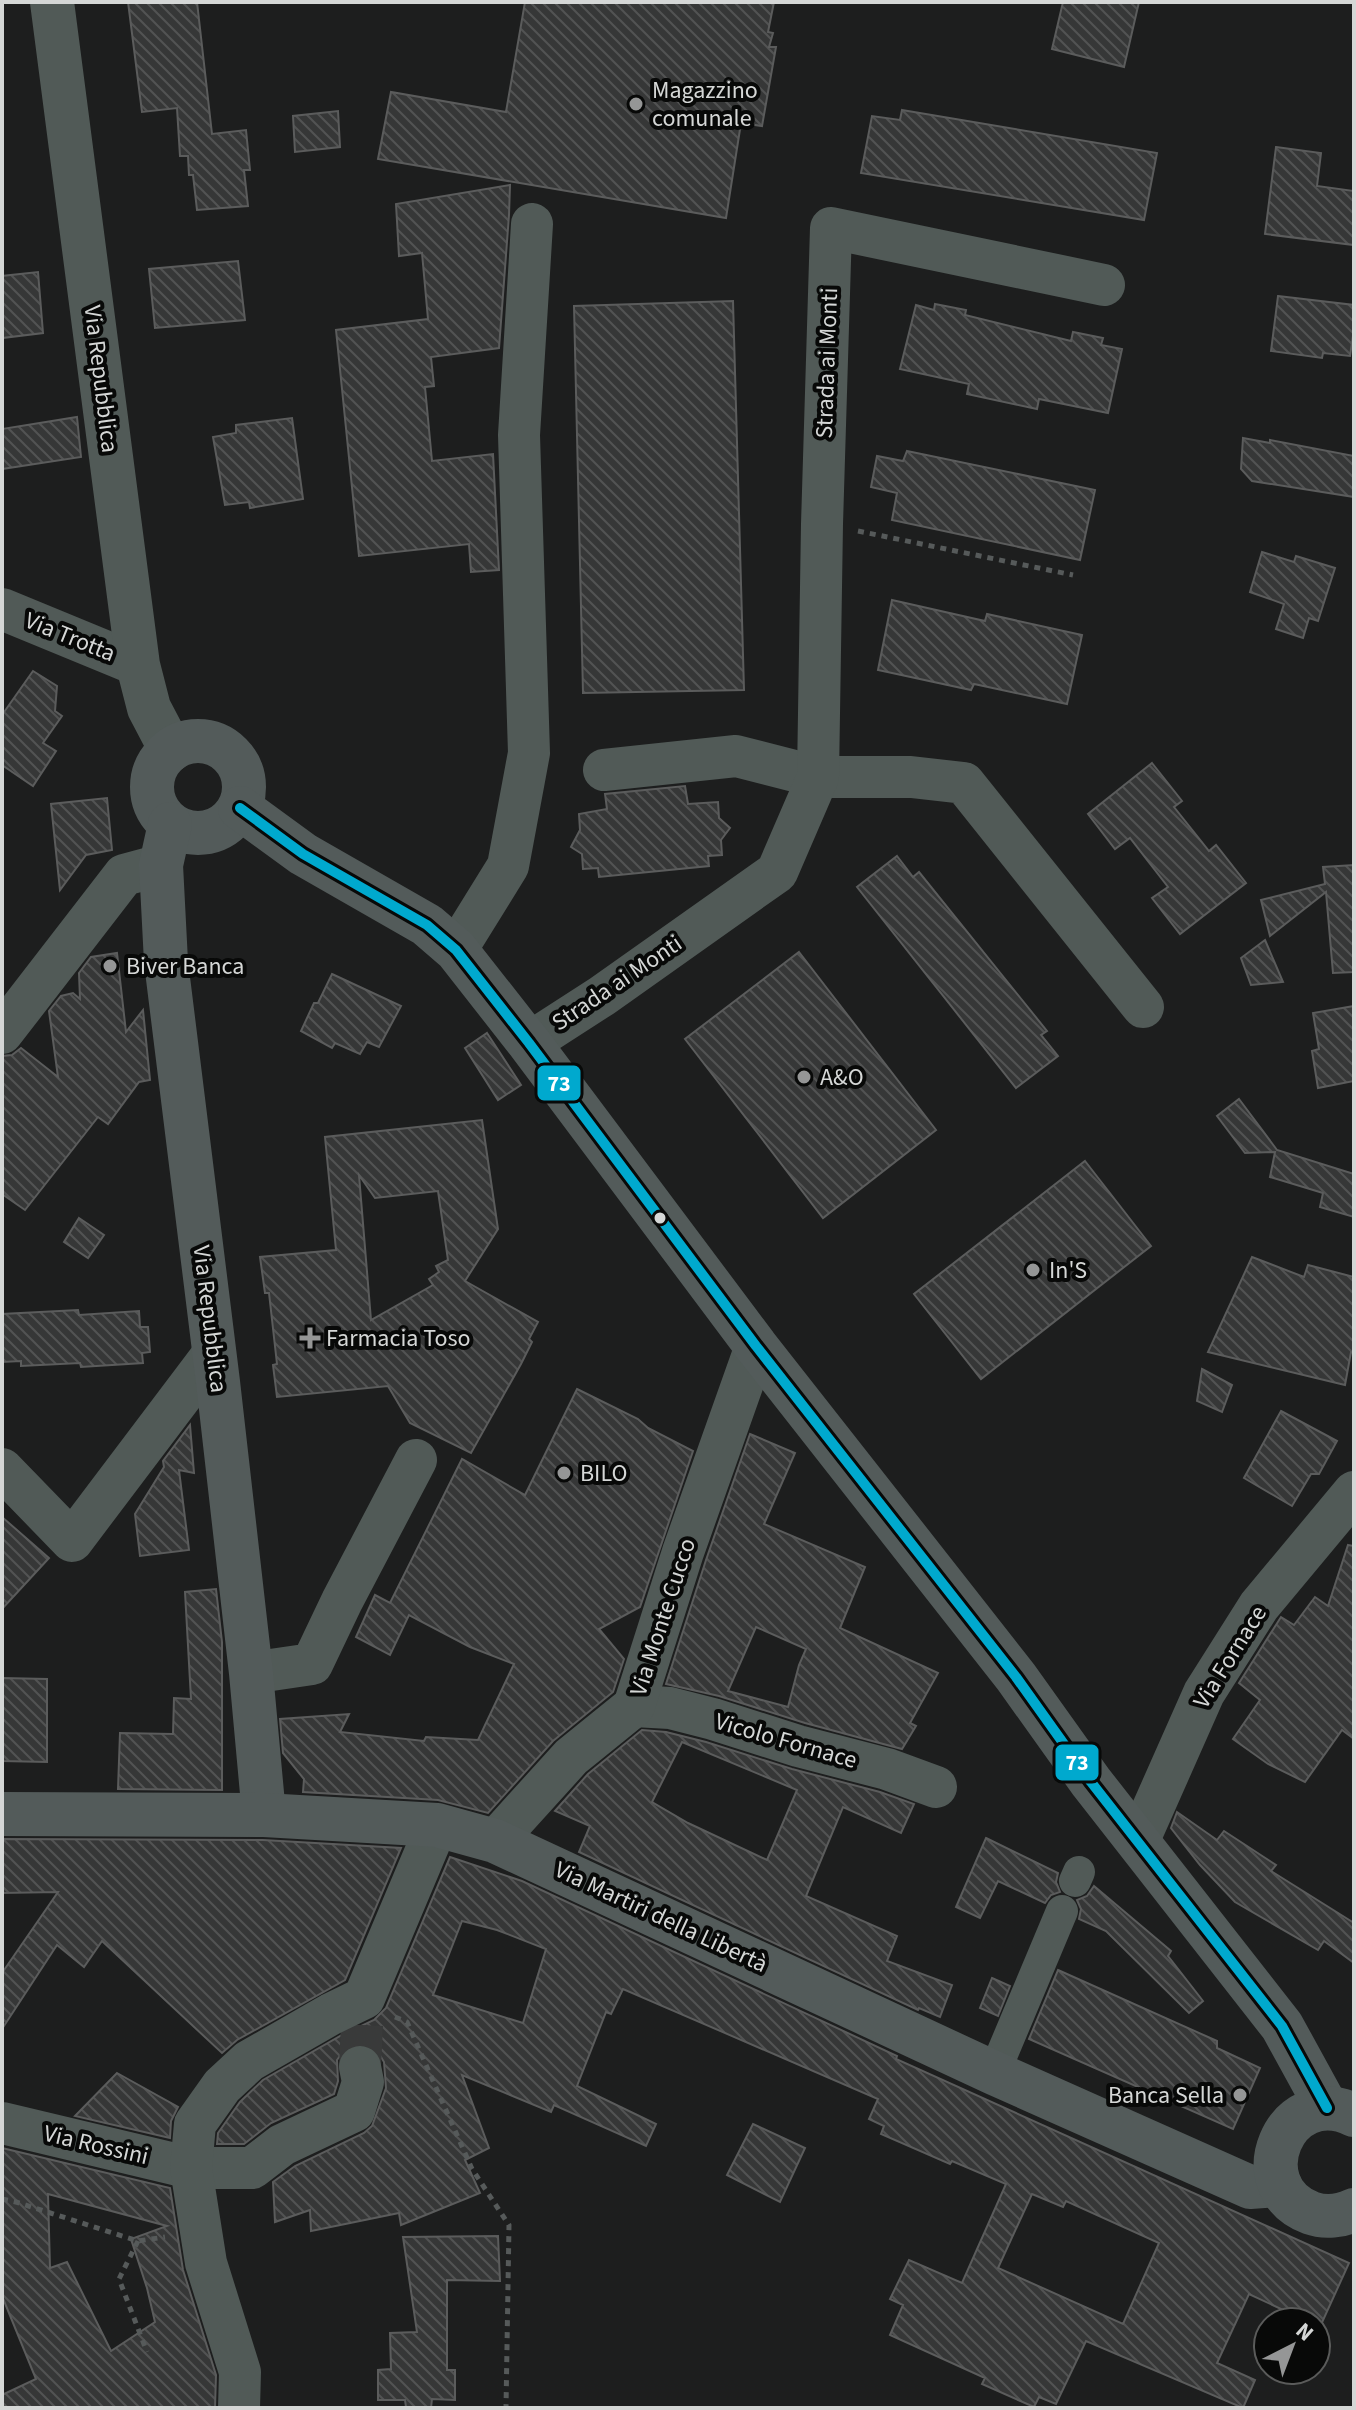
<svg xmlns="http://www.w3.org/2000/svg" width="1356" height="2410" font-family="'Source Sans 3',sans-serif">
<defs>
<pattern id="building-back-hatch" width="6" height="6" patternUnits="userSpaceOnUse" patternTransform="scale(2)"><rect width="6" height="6" fill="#363737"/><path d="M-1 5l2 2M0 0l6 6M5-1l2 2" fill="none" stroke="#525353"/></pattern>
</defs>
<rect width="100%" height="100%" fill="#1d1e1e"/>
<!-- building -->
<g fill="url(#building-back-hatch)" stroke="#5b5c5c" stroke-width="2" fill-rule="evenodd">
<path d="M128 2H197L212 134 246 130 250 170H244L248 206 197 210 193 175H189L188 156H180L177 108 142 112Z"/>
<path d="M525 2H774L768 32 773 33 769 47H776L762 126 741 123 726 218 378 159 391 92 506 112Z"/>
<path d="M1063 2H1139L1124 67 1052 49Z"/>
<path d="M902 110 1157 153 1144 220 861 173 872 116 900 120Z"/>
<path d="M338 111 340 147 295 152 293 116Z"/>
<path d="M1276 147 1321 153 1317 186 1354 191V245L1265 234Z"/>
<path d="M510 185 509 215 499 348 431 357 434 386 425 387 432 461 493 454 499 570 471 572 469 544 359 556 336 330 428 319 422 253 399 256 396 204Z"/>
<path d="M238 261 245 320 155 328 149 269Z"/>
<path d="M38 272 43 333 2 338V276Z"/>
<path d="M1278 296 1354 305V329L1350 356 1323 353 1322 358 1271 351Z"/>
<path d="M733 301 744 690 583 693 574 306Z"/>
<path d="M935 304 966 310 965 315 1071 341 1073 332 1103 338 1101 345 1122 349 1108 413 1039 399 1037 409 967 394 969 384 900 369 916 305 934 310Z"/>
<path d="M77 417 81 457 2 469V429Z"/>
<path d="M292 418 303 499 250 508 249 502 225 505 213 437 236 433V425Z"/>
<path d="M1243 438 1270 443V440L1354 456V497L1252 481 1241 469Z"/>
<path d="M907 451 1095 490 1080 560 892 520 897 493 871 487 877 456 903 461Z"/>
<path d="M1262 552 1294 562 1296 556 1335 568 1318 621 1309 618 1303 638 1276 629 1284 604 1250 592Z"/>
<path d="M892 600 985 621 987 614 1082 635 1067 704 974 684 971 690 878 670Z"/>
<path d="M33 671 57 686 55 711 62 716 43 743 56 751 33 786 2 765V715Z"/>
<path d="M1152 763 1182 801 1174 807 1209 851 1216 845 1246 883 1180 934 1152 898 1168 887 1130 838 1115 849 1088 814Z"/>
<path d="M685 786 688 804 718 802 719 818 730 828 721 840 722 855 708 856 709 866 599 877 598 868 583 869 582 854 571 847 580 830 579 814 607 809 605 794Z"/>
<path d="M107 798 112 850 86 855 60 890 51 804Z"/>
<path d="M897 856 913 877 919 872 1047 1031 1041 1035 1058 1056 1016 1088 857 887Z"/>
<path d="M1354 865V972L1333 973 1326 892 1270 936 1261 900 1325 884 1323 867Z"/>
<path d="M1265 940 1283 982 1251 985 1241 958Z"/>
<path d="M799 952 936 1130 823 1218 685 1039Z"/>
<path d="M117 953 126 1032 143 1010 150 1080 139 1082 108 1124 98 1117 25 1210 2 1194V1056L12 1055 21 1048 58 1077 49 1011 61 996 73 993 80 999 79 973 91 957Z"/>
<path d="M332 974 401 1006 379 1047 367 1042 360 1054 335 1043 332 1048 301 1031 314 1003H318Z"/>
<path d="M1354 1006V1081L1318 1088 1312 1051 1319 1049 1313 1013Z"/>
<path d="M487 1033 521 1085 498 1100 465 1048Z"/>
<path d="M1239 1099 1277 1150 1354 1174V1217L1320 1207 1323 1193 1270 1177 1275 1152 1245 1153 1217 1116Z"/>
<path d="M482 1120 498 1229 465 1281 538 1322 529 1339 532 1342 521 1364 471 1453 410 1423 388 1386 277 1397 273 1365 277 1364 269 1293H265L260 1257 336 1250 325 1137ZM359 1175 375 1198 438 1191 448 1260 436 1266 439 1272 429 1279 433 1285 371 1320Z"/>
<path d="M1085 1161 1151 1246 981 1379 914 1294Z"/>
<path d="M79 1218 104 1235 88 1258 64 1242Z"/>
<path d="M1252 1257 1304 1277 1308 1265 1354 1277V1353L1351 1352 1345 1385 1208 1352Z"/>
<path d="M78 1310 79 1315 139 1311 140 1327H148L150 1352 142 1353 143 1363 81 1367 80 1363 21 1366V1361L2 1362V1314Z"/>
<path d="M1202 1369 1232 1385 1222 1412 1197 1401Z"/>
<path d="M577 1389 638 1419 648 1428 693 1451 640 1607 599 1629 624 1659 613 1692 553 1741 488 1813 438 1800 303 1792 304 1779 283 1753 280 1719 349 1714 340 1732 424 1741 426 1737 478 1740 514 1664 470 1647 409 1615 390 1655 356 1637 375 1595 390 1603 462 1459 525 1495Z"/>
<path d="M1281 1411 1337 1441 1319 1474H1311L1292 1506 1244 1478Z"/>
<path d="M190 1425 194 1473 179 1470 189 1550 140 1556 135 1514 164 1467 163 1461Z"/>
<path d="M750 1434 795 1453 764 1524 865 1567 840 1628 938 1673 910 1723 916 1726 902 1749 805 1723 719 1696 666 1684 706 1560ZM756 1627 806 1649 799 1665 788 1707 728 1691Z"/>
<path d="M2 1517 49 1558 2 1609Z"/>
<path d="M1348 1545 1354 1546V1739L1342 1730 1305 1782 1268 1764 1233 1739 1260 1700 1239 1683 1281 1617 1294 1625 1315 1597 1328 1606Z"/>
<path d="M216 1589 222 1642V1790L118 1789 120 1733 173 1734 174 1698 191 1699 185 1592Z"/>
<path d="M2 1678 47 1679V1762L2 1761Z"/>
<path d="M642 1730 666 1732 706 1742 792 1769 880 1792 914 1804 901 1833 843 1807 806 1896 897 1936 887 1961 952 1985 940 2017 919 2008 918 2010 579 1852 590 1826 555 1811 588 1774ZM682 1742 797 1790 767 1860 688 1823 652 1802Z"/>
<path d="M1177 1812 1217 1840 1224 1831 1276 1865 1271 1871 1354 1923V1963L1324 1941 1318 1950 1235 1902 1200 1865 1171 1828Z"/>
<path d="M986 1838 1058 1873 1056 1882 1060 1892 1051 1895 1045 1903 998 1881 980 1918 956 1907Z"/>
<path d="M2 1839 263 1840 401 1848 345 1980 237 2040 222 2053 102 1941 84 1967 57 1945 2 2029V1973L58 1892 2 1893Z"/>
<path d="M450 1857 522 1881 897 2056 896 2059 1349 2263 1320 2327 1316 2325V2322H1309L1249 2294 1217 2363 1255 2380 1243 2408 1086 2341 1056 2404 1039 2397 1034 2407 982 2384 985 2378 890 2335 903 2305 890 2299 909 2260 962 2283 1006 2184 952 2161 950 2164 881 2134 884 2126 869 2119 878 2099 623 1989 611 2014 606 2012 577 2086 656 2124 646 2146 554 2105 551 2112 462 2075 489 2148 465 2160 480 2193 401 2225 399 2213 311 2231 310 2210 275 2222 273 2182 295 2166 364 2133 372 2126 386 2088 384 2062 378 2052 367 2044H355L345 2049 337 2060 338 2081 334 2094 271 2123 244 2144H217L218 2133 240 2102 263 2080 342 2035 374 2020 386 2008ZM462 1921 497 1930 546 1949 523 2023 433 1995ZM1032 2194 1063 2207 1066 2201 1159 2243 1123 2324 998 2268Z"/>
<path d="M1094 1886 1171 1951 1168 1956 1203 2001 1189 2013 1106 1931 1079 1919 1081 1909 1077 1900 1087 1896Z"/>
<path d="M1058 1970 1217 2041V2048L1260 2068 1233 2129 1029 2039Z"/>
<path d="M992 1978 1010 1986 998 2016 980 2008Z"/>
<path d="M117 2073 178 2107 171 2121 170 2138 75 2116Z"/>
<path d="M753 2124 805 2148 780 2202 727 2175Z"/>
<path d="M2 2148 170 2188 183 2270 216 2375 215 2408H2V2395L36 2379 2 2296ZM48 2194 167 2226 131 2239 147 2288 155 2322 111 2351 67 2262 50 2268Z"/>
<path d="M498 2236 500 2281 447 2280V2370H455V2400L432 2399 431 2408 406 2407 405 2400H378V2370L391 2369 390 2333 417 2332 403 2237Z"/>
</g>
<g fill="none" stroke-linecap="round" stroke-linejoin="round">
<!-- minor-tunnel -->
<path stroke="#393a3a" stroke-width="42" stroke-dasharray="42 21" stroke-linecap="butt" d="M360 2067 362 2025"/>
<!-- path -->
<g stroke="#565a5a" stroke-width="5" stroke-dasharray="6 6" stroke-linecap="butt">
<path d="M858 531 1073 575"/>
<path d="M395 2017 407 2022 472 2169 509 2225 506 2408"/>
<path d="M2 2199 16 2202 138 2241 165 2237"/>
<path d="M138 2241 119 2279 147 2352"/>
</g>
<!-- pedestrian -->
<g stroke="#515a57" stroke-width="32">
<path d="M1075 1881 1079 1872"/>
<path d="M994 2073 1062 1911"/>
</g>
<!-- minor -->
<g stroke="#515a57" stroke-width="42">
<path d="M2 609 138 665"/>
<path d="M604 770 736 756 818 777H911L964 783 1143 1007"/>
<path d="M456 950 508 866 529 753 519 435 532 224"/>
<path d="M2 1033 124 875 161 865"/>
<path d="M529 1043 602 996 777 872 818 777 822 524 831 228 1104 285"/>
<path d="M2 1469 72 1541 214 1353"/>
<path d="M251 1673 312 1664 342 1601 416 1460"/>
<path d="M634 1706 670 1708 713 1719 798 1746 887 1769 936 1787"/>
<path d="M495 1841 571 1757 634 1706 683 1552 756 1346"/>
<path d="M1138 1842 1204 1693 1259 1606 1354 1492"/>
<path d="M2 2123 191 2168H252L282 2145 354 2111 363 2082 360 2067"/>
<path d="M239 2408 240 2372 206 2263 191 2168 195 2124 222 2086 249 2061 331 2014 364 1998 437 1825"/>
</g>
<!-- tertiary -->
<path stroke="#515a57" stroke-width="44" d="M52 2 138 665 149 708 171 750"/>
<!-- secondary -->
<g stroke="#535b5a" stroke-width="44">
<circle cx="198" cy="787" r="46"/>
<path d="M240 808 303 854 427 925 456 950 529 1043 756 1346 1016 1677 1091 1782 1282 2026 1327 2108"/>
<path d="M170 824 161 865 166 962 218 1382 251 1673 264 1815"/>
<path d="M2 1814 264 1815 437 1825 495 1841 994 2073 1250 2187 1280 2185"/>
<path d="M1354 2115C1284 2082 1242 2187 1311 2213 1325 2218 1341 2216 1354 2210"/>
</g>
<defs>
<path id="bus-1" d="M240 808 303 854 427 925 456 950 529 1043 756 1346 1016 1677 1091 1782 1282 2026 1327 2108"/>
</defs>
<!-- bus-1 casing -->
<use href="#bus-1" stroke="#080908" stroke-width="16"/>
<!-- bus-1 -->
<use href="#bus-1" stroke="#00a9ce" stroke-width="10"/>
</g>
<!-- markers -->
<g fill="#959696" stroke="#080908" stroke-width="3">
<circle cx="636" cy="104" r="8"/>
<circle cx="110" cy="966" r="8"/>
<circle cx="804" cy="1077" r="8"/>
<circle cx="1033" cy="1270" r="8"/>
<path d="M306 1326h8v8h8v8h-8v8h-8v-8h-8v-8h8z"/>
<circle cx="564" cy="1473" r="8"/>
<circle cx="1240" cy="2095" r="8"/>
</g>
<circle fill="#d5d7d6" stroke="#080908" stroke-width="3" cx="660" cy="1218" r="7"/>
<g text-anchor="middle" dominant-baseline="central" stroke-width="8" stroke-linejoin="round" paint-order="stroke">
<!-- poi labels -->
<g font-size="24" fill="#d5d7d6" stroke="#080908" text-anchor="start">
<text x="652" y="90">Magazzino<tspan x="652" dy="28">comunale</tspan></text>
<text x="126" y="966">Biver Banca</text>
<text x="820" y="1077">A&amp;O</text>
<text x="1049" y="1270">In'S</text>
<text x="326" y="1338">Farmacia Toso</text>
<text x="580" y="1473">BILO</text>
<text x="1224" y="2095" text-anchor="end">Banca Sella</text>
</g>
<!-- street labels -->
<g font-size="24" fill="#d5d7d6" stroke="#080908">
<text transform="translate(827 363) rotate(-88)">Strada ai Monti</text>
<text transform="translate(101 379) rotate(83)">Via Repubblica</text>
<text transform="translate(70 637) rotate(22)">Via Trotta</text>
<text transform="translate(617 983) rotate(-34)">Strada ai Monti</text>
<text transform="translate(210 1319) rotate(83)">Via Repubblica</text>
<text transform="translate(663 1617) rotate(-72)">Via Monte Cucco</text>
<text transform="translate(1230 1657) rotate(-58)">Via Fornace</text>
<text transform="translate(786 1741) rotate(16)">Vicolo Fornace</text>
<text transform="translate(661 1917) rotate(25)">Via Martiri della Libertà</text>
<text transform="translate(96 2145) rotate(13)">Via Rossini</text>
</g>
</g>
<g stroke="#080908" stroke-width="3">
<rect x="536" y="1064" width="46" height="38" rx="8" fill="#00a9ce"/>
<rect x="1054" y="1743" width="46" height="39" rx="8" fill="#00a9ce"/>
</g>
<g font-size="22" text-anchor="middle" font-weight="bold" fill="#fff">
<text x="559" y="1091">73</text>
<text x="1077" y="1770">73</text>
</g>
<!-- border -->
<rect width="1356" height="2410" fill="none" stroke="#d5d7d6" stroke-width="8"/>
<!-- north arrow -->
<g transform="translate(1292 2346) rotate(42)"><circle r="38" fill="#080908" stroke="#5a5b5a" stroke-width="2"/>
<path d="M0-6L14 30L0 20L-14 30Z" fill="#959696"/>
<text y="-12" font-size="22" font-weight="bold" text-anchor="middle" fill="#d5d7d6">N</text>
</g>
</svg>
